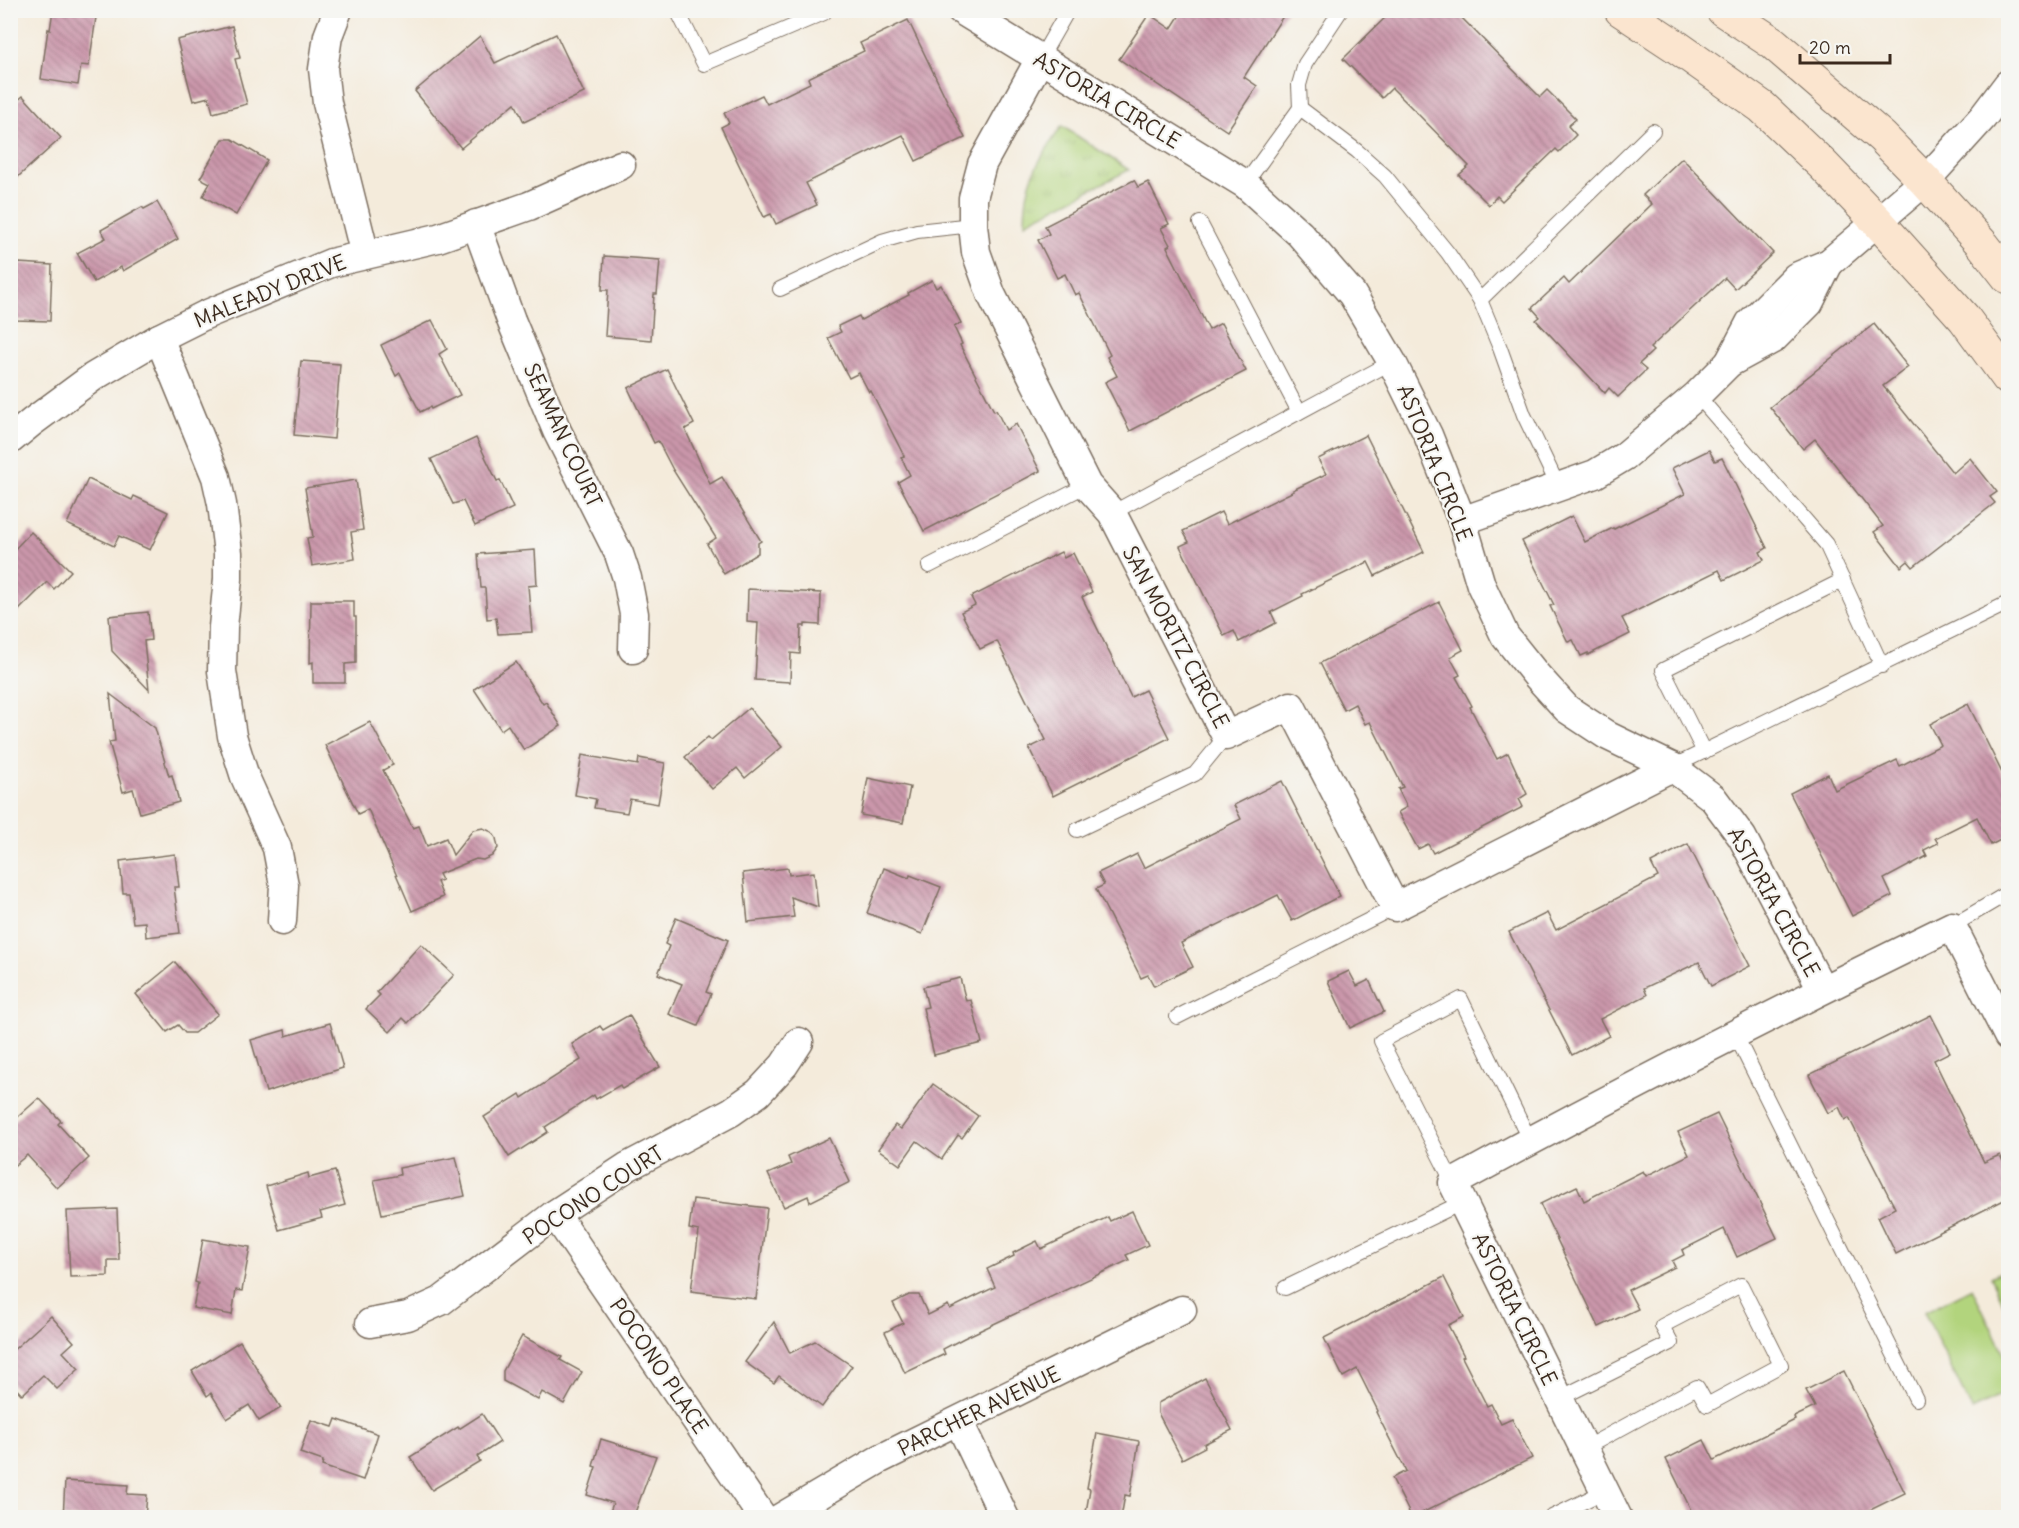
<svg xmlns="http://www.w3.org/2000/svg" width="2019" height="1528" font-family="Delius,sans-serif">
<defs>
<pattern id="park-tufts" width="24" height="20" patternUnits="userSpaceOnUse" patternTransform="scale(1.5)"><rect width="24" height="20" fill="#b2d47d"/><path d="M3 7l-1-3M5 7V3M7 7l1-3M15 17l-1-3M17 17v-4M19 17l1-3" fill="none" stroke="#9ab66c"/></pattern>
<pattern id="building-back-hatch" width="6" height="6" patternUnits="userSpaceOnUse" patternTransform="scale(1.5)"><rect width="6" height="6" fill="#cb97ab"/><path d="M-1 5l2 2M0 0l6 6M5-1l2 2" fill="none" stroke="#a67b8b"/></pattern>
</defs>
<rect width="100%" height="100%" fill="#f6f6f2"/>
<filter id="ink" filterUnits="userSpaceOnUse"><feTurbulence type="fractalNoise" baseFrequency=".0167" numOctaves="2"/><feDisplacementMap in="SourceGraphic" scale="12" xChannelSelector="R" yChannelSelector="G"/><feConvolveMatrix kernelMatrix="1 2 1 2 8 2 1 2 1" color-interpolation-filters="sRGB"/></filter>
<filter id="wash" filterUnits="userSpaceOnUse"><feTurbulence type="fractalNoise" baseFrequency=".008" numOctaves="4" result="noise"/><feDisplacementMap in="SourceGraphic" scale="24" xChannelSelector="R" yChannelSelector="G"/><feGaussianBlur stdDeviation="1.35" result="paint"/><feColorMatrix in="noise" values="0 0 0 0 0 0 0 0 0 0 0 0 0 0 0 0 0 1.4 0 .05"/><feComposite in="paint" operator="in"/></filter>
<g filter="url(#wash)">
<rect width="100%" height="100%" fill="#f4ebdb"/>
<!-- grass -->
<g fill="#b2d47d" stroke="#767f4e" stroke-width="1.5">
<path d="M2008 1268V1313L1991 1277Z"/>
<path d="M1972 1288 2008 1362V1392L1972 1410 1924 1312Z"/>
</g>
<!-- park -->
<path fill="url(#park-tufts)" stroke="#767f4e" stroke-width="1.5" d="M1062 126 1129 170 1025 223C1025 179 1038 161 1062 126Z"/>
<g id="blocks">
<!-- building -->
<g fill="url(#building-back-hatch)">
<path d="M53 10H97L89 66 81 65 78 85 41 79 48 29 50 30Z"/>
<path d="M1183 10H1287L1244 77 1257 86 1227 131 1119 59 1149 14 1171 29Z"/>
<path d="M1393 10H1454L1540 97 1547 90 1576 119 1568 126 1576 135 1559 152 1556 149 1502 201 1497 196 1489 205 1459 175 1469 166 1416 112 1392 88 1382 98 1343 59Z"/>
<path d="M908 20 965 138 916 161 903 135 806 183 817 205 776 224 771 214 764 217 721 127 729 123 724 113 762 95 767 104 810 83 808 78 864 51 860 43Z"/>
<path d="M232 26 240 58 235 59 247 104 213 113 209 97 193 101 177 40Z"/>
<path d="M556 34 584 93 524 122 515 103 461 148 415 91 480 36 495 63Z"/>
<path d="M23 96 61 138 10 184V107Z"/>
<path d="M223 139H232L267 160 236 215 203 196 210 183 200 178Z"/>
<path d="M1682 158 1773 253 1735 289 1725 278 1650 348 1653 351 1639 364 1646 370 1618 397 1609 388 1605 393 1536 320 1540 317 1532 308 1564 278 1569 284 1652 204 1643 195Z"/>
<path d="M1134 180 1138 187 1148 182 1169 224 1161 228 1170 245 1167 247 1209 330 1221 323 1246 371 1130 431 1105 382 1117 376 1107 357 1110 355 1079 293 1075 295 1065 274 1057 278 1038 240 1049 234 1045 226Z"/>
<path d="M157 202 178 239 123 271 121 267 94 282 77 253 106 238 101 230 142 207 144 209Z"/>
<path d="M604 256 660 260 657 294H654L651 340 605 336 608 290H602Z"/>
<path d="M18 263 52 265 50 321 15 320V313L10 312V267H18Z"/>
<path d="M932 280 936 288 941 285 961 323 954 327 962 344 960 345 994 411 996 410 1006 430 1016 424 1040 471 924 531 898 482 910 475 901 457 904 456 871 391 869 392 859 373 849 378 828 338 841 332 838 326 859 316 861 320 909 295 908 293Z"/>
<path d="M432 320 447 349 439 354 460 395 431 409 430 407 420 412 400 373 396 376 381 345Z"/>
<path d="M1874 324 1908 367 1883 386 1953 473 1970 458 1997 492 1990 497 1995 503 1913 567 1908 561 1901 567 1874 532 1883 526 1815 439 1803 449 1770 407Z"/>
<path d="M301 361 340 364 334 439 294 435Z"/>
<path d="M667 369 694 424 685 429 710 484 722 477 761 541 758 543V553L724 574 707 544 716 538 673 470 658 441 654 443 628 388Z"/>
<path d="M1366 435 1424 552 1375 576 1368 562 1302 594 1303 596 1271 612 1276 623 1239 642 1234 631 1224 636 1180 546 1189 542 1183 531 1221 512 1227 524 1294 491 1293 490 1326 474 1318 459Z"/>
<path d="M476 438 497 481 500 480 513 508 475 526 463 501 453 504 431 459Z"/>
<path d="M1709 450 1715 461 1722 458 1767 548 1760 552 1764 560 1724 580 1719 570 1654 602 1622 618 1630 634 1588 655V653L1581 656 1573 640 1568 642 1550 606 1554 605 1522 541 1572 516 1585 542 1613 528 1614 529 1685 494 1672 468Z"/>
<path d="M88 479 132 500 134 496 168 512 150 550 119 536 114 546 67 524Z"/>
<path d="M356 480 363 530 351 532 355 559 312 566 307 538 313 537 305 488Z"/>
<path d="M31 532 71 571 54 589 47 582 10 619V554Z"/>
<path d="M535 550 537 585 528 586 532 632 498 634 496 618 487 619 485 588H481L478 554Z"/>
<path d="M1061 552 1064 558 1073 553 1092 592 1082 597 1131 697 1145 690 1169 738 1053 796 1029 748 1046 740 997 641 980 649 961 612 975 605 971 597Z"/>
<path d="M748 589 821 593 820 625 805 624V626H801L800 654 791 653 790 682 755 680 758 623 747 622Z"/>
<path d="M311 601H354V617H356V663L345 664V683H313V662L310 663Z"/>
<path d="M1439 602 1463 650 1450 657 1460 675 1456 677 1472 706 1470 707 1497 759 1508 753 1527 794 1519 799 1523 807 1433 853 1428 844 1418 849 1398 812 1407 807 1398 789 1403 787 1370 722 1365 724 1355 704 1344 710 1320 663Z"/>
<path d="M148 612 151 640 144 641 149 690 112 651 109 616Z"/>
<path d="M516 662 543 704 546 702 561 726 524 750 508 725 501 730 474 689Z"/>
<path d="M110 694 155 728 169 776 172 775 179 802 140 813 133 789 123 792 109 742 115 741Z"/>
<path d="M1968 704 2008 785V836L1991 845 1977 817 1935 838 1938 843 1924 850 1927 856 1884 879 1892 896 1852 916 1790 793 1828 774 1835 790 1897 760 1900 766 1941 745 1930 724Z"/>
<path d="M749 708 782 747 745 778 737 768 712 789 685 757 708 737 711 740Z"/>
<path d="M370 722 393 765 383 770 413 828 419 826 427 846 446 838 453 855 473 830 483 828 492 832 496 838 498 848 492 856 483 860 476 859 439 874 442 880 437 882 443 897 412 911 368 809 358 814 325 745Z"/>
<path d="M582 755 638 765 639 758 665 763 658 804 630 799 627 813 594 808 596 799 575 795Z"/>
<path d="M868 778 910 787 903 823 861 815Z"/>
<path d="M1282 781 1340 896 1292 921 1278 895 1181 943 1193 967 1154 986 1148 975 1141 978 1096 889 1104 885 1098 873 1137 854 1144 868 1241 819 1234 805Z"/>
<path d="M1688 844 1750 966 1711 986 1699 962 1644 988 1647 995 1600 1019 1609 1036 1572 1055 1509 932 1547 913 1556 930 1658 877 1651 863Z"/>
<path d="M175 854 179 887H174L180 933 146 937 145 922 133 923 129 893H123L120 861Z"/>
<path d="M788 868 789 875 814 872 818 907 791 897 794 917 748 922 743 873Z"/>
<path d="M884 868 909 878 910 875 941 887 922 934 867 913Z"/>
<path d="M676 918 728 940 706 992 711 994 698 1026 669 1014 682 984 658 974 669 946 665 944Z"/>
<path d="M421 944 454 975 408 1023 403 1018 390 1032 366 1009 380 995 377 992Z"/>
<path d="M175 962 218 1014 194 1033H185L178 1025 167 1032 136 994Z"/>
<path d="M1349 971 1357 986 1369 980 1384 1012 1350 1028 1328 981Z"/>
<path d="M960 978 966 1001 971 1000 982 1043 934 1055 923 1008 928 1007 923 987Z"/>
<path d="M629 1015 660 1067 622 1089 620 1085 596 1099 594 1095 545 1127 548 1132 509 1157 484 1117 520 1094 522 1098 581 1060 572 1044 600 1026 603 1030Z"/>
<path d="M1931 1015 1950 1052 1934 1060 1984 1162 2000 1155 2008 1172V1198L1896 1254 1878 1217 1895 1208 1849 1118 1845 1120 1839 1107 1828 1113 1809 1075Z"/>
<path d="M330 1023 343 1068 266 1092 251 1040 285 1030 286 1036Z"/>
<path d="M933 1084 978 1116 962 1138 958 1135 942 1159 917 1141 900 1165 878 1149 895 1125 901 1129Z"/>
<path d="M39 1098 61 1121 58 1124 89 1158 57 1188 27 1155 10 1169V1124Z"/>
<path d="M1717 1114 1777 1238 1737 1257 1724 1229 1682 1250 1684 1255 1672 1261 1675 1267 1628 1290 1638 1309 1599 1327 1540 1204 1577 1186 1584 1201 1643 1171 1646 1176 1689 1155 1678 1132Z"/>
<path d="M829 1138 850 1182 810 1202 808 1196 784 1207 768 1174 791 1164 788 1157Z"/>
<path d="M456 1157 465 1196 382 1214 374 1180 400 1175 399 1168Z"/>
<path d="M335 1171 345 1205 320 1212 322 1218 279 1230 266 1186 308 1173 309 1178Z"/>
<path d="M693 1199 767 1208 756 1299 691 1291 699 1231 689 1229Z"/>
<path d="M117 1209 119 1260H108V1276L70 1277 67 1211Z"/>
<path d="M1132 1211 1148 1245 1126 1255 1129 1260 964 1338 943 1349 945 1354 905 1373 885 1332 903 1323 893 1303 909 1295H919L928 1315 948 1305 950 1309 995 1287 987 1269 1014 1256 1013 1253 1037 1241 1041 1249 1108 1217 1110 1221Z"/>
<path d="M203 1239 250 1247 242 1291 236 1290 232 1315 193 1308 198 1283 195 1282Z"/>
<path d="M1444 1277 1464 1317 1448 1325 1464 1356 1462 1357 1487 1406 1491 1404 1501 1424 1512 1419 1532 1458 1412 1518 1392 1478 1406 1471 1376 1412 1378 1411 1357 1369 1343 1377 1324 1338Z"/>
<path d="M51 1316 74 1342 63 1352 79 1369 57 1389 43 1375 22 1395 10 1382V1353Z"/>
<path d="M774 1322 790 1353 815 1341 852 1366 822 1407 779 1376 774 1383 745 1362Z"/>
<path d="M522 1336 562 1357 560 1360 582 1372 564 1404 542 1392 538 1400 503 1381V1371Z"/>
<path d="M240 1341 281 1408 259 1421 249 1405 227 1419 211 1393 207 1396 192 1371Z"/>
<path d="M1844 1371 1905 1493 1854 1518H1695L1666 1459 1704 1440 1714 1460 1795 1420 1794 1417 1815 1407 1806 1390Z"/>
<path d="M1205 1378 1232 1430 1204 1444 1205 1447 1182 1459 1158 1413V1403Z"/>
<path d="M482 1414 500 1442 477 1457 480 1461 432 1490 410 1457 458 1427 459 1429Z"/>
<path d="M336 1419 378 1434 363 1480 322 1466 323 1461 300 1453 311 1420 333 1427Z"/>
<path d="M1097 1433 1139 1441 1130 1496 1125 1495 1121 1518H1085L1090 1489 1087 1488Z"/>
<path d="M601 1439 656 1456 633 1518H608L613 1503 587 1495 596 1467 593 1466Z"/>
<path d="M65 1481 128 1485 127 1494 147 1495 145 1518H63Z"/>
</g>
</g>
</g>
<g filter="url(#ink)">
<use href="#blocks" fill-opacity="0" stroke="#7c6e60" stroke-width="1.5"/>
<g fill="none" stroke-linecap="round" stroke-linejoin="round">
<defs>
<g id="lane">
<path d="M677 10 704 64 824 13 825 10"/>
<path d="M1040 59 1068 10"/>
<path d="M1300 108 1299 85 1305 64 1341 10"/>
<path d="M1245 184 1300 108 1357 151 1385 176 1448 253 1480 300 1500 348 1524 415 1559 488"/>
<path d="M1200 223 1299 412"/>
<path d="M780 289 882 241 917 231 973 225"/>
<path d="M1480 300 1653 131"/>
<path d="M1697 395 1826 544 1882 666"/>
<path d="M1112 513 1392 362"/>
<path d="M929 566 1087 485"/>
<path d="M1704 752 1663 670 1843 580"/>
<path d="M1672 767 2008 603"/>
<path d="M1077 830 1195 774 1226 736"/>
<path d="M1952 926 2008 893"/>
<path d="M1177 1017 1395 907"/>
<path d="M1735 1034 1916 1399"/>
<path d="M1453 1183 1381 1041 1461 999 1530 1141"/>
<path d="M1285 1288 1463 1202"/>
<path d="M1558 1399 1671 1343 1662 1326 1741 1285 1781 1365 1707 1405 1697 1387 1583 1449"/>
<path d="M1550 1518 1605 1491"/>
</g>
<g id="street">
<path d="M338 10 328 36 323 69 327 103 365 255"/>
<path d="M961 10 1245 184 1300 234 1352 294 1392 362 1428 435 1462 521 1481 585 1505 636 1537 676 1567 709 1608 736 1672 767 1713 798 1742 837 1822 989"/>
<path d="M1040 59 982 164 973 198V225L976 252 991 294 1087 485 1112 513 1226 736 1291 706 1395 907 1672 767"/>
<path d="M476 224 511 320 557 431 619 554 627 578 634 614 633 649"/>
<path d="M159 338 216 477 222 504 228 553V579L223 627 222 671 232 736 245 777 277 848 284 885 282 921"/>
<path d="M1729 363 1750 323 1796 277 1829 263 1925 181 1983 117 2008 84"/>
<path d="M10 440 32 422 93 377 159 338 205 315 331 263 438 238 529 206 621 165"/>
<path d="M1462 521 1595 474 1625 456 1697 395 1729 363 1773 339 1809 303 1829 263"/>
<path d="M555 1214 763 1518"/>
<path d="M370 1323 408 1316 441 1301 555 1214 627 1167 731 1112 758 1093 784 1065 799 1042"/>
<path d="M959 1422 1005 1518"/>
<path d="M780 1518 880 1459 1182 1310"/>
<path d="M1618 1518 1453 1183C1617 1093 1784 1008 1952 926L2008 1036"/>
</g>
<g id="secondary">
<path d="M1621 10 1677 47 1762 107 1823 165 1878 222 1964 318 2008 378"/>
<path d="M1723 10 1773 43 1882 137 1925 181 1983 245 2008 277"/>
</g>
</defs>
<!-- lane casing -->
<use href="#lane" stroke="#7c6e60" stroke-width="16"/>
<!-- street casing -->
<use href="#street" stroke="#7c6e60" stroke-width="31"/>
<!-- secondary casing -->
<use href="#secondary" stroke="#7c6e60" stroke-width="35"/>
<!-- lane -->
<use href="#lane" stroke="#fff" stroke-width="14"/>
<!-- street -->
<use href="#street" stroke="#fff" stroke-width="28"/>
<!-- secondary -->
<use href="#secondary" stroke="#fbe5cf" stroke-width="33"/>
</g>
</g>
<g text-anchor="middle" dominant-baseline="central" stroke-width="4.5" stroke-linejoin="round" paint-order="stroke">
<!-- street labels -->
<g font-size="21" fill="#3b2a1e" stroke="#f6f6f2">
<text transform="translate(1107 100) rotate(31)">ASTORIA CIRCLE</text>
<text transform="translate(270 291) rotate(-22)">MALEADY DRIVE</text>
<text transform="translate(563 435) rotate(65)">SEAMAN COURT</text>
<text transform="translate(1435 463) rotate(68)">ASTORIA CIRCLE</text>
<text transform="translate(1176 637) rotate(62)">SAN MORITZ CIRCLE</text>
<text transform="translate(1774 902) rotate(61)">ASTORIA CIRCLE</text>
<text transform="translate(593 1195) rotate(-33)">POCONO COURT</text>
<text transform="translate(1515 1309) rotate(64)">ASTORIA CIRCLE</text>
<text transform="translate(659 1366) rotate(56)">POCONO PLACE</text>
<text transform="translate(979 1411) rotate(-26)">PARCHER AVENUE</text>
</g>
</g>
<!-- margin -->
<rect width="2019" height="1528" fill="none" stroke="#f6f6f2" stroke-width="36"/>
<!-- scale -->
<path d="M1800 54v9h90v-9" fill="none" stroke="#3b2a1e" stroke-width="3"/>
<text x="1809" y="54" font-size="18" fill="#3b2a1e" stroke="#f6f6f2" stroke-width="4.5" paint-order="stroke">20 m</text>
</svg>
